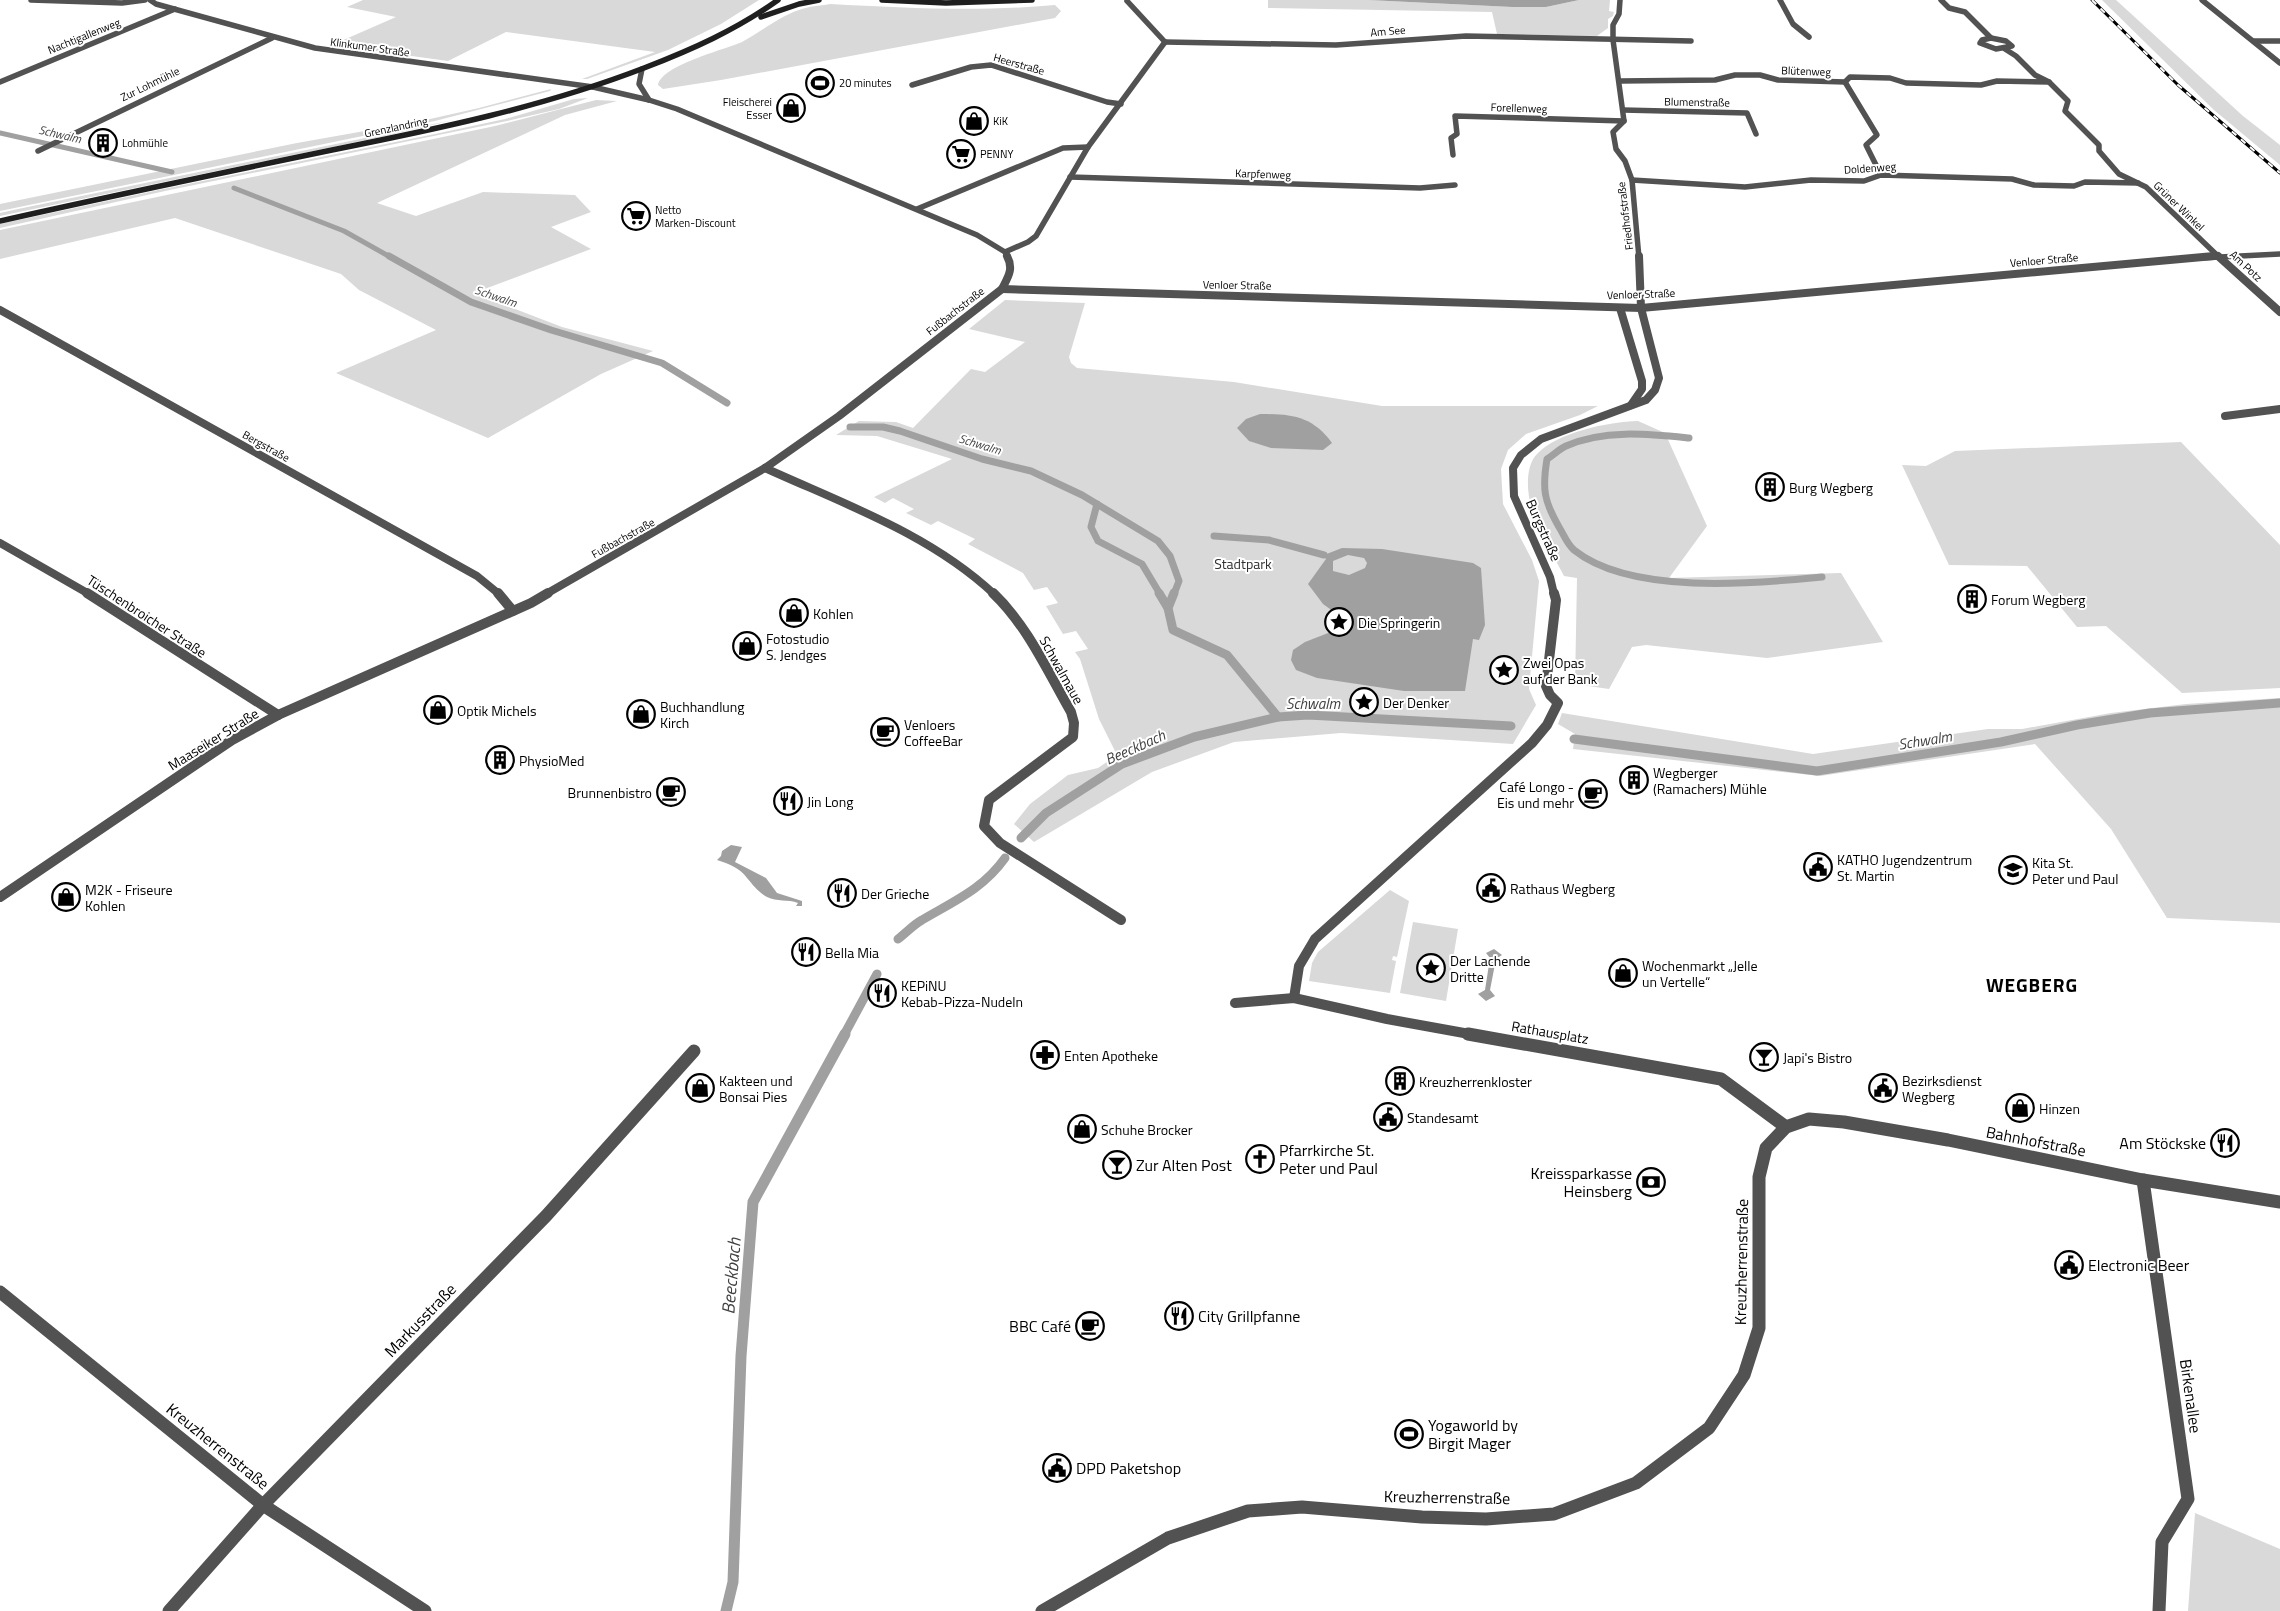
<svg xmlns="http://www.w3.org/2000/svg" width="2280" height="1611" font-family="'Titillium Web',sans-serif">
<rect width="100%" height="100%" fill="#fff"/>
<!-- green -->
<g fill="#d9d9d9">
<path d="M363 0H759L721 24 668 50 587 79H582L655 52 506 32 448 61 332 45 396 17 347 7Z"/>
<path d="M1268 0H1368L1512 7H1546L1579 0H1610L1609 11 1614 12 1613 16 1608 19V28L1597 36 1497 34 1492 12 1268 8Z"/>
<path d="M2102 0H2116L2243 116 2280 145V165L2214 110Z"/>
<path d="M830 4C908 8 977 12 1055 5L1061 11 1055 18 721 80 663 89 658 85C662 65 724 50 742 42 761 32 778 17 799 10 809 6 820 6 830 4Z"/>
<path d="M551 89 550 91 435 121 0 211V204L297 143 421 121 479 108Z"/>
<path d="M588 98 559 109 507 121 165 191 0 228V224L168 188 435 134 505 119 574 99Z"/>
<path d="M596 100 617 101 565 115 377 203 416 216 483 192 575 195 591 212 551 227 591 249 474 293 562 327 653 351 601 374 488 438 336 373 436 330 359 290 341 274 175 218 0 259V230L495 126Z"/>
<path d="M453 120 390 135 0 216V213L18 209Z"/>
<path d="M1005 300 1085 303 1069 357 1071 363 1077 368 1234 382 1382 406H1598L1580 415 1526 434 1508 450 1501 469 1503 504 1532 560 1539 581 1529 689 1536 705 1513 744 1341 733 1234 742 1152 772 1034 842 1014 824 1030 804 1068 775 1098 768 1117 755 1099 719 1080 659 1075 652 1088 649 1076 631 1063 634 1046 606 1058 603 1047 587 1034 590 1023 573 968 544 975 539 938 521 931 525 906 513 914 509 893 498 885 503 874 497 952 459 877 436 836 435 859 421 896 422 913 428 971 369 985 372 1025 342 969 329Z"/>
<path d="M1638 421 1665 433 1707 526 1669 578 1841 573 1883 642 1767 658 1646 645 1632 647 1609 689 1575 684 1577 578 1564 576C1553 554 1537 530 1531 506 1527 492 1525 466 1537 454 1558 432 1608 422 1638 421Z"/>
<path d="M2181 442 2280 545V688L2182 693 2106 626 2077 627 2027 566 1949 565 1902 465 1926 466 1955 451Z"/>
<path d="M2280 698V923L2167 918 2111 829 2035 744 1820 776 1573 749 1575 734 1558 724 1562 713 1813 754 1988 729H2022L2111 713 2186 704Z"/>
<path d="M1390 890 1409 901 1397 957 1393 956 1392 960 1396 961 1390 993 1309 981 1312 963 1318 952Z"/>
<path d="M1413 922 1458 929 1446 1001 1400 993Z"/>
<path d="M2195 1513 2280 1549V1611H2188Z"/>
</g>
<!-- water -->
<g fill="#a0a0a0" fill-rule="evenodd">
<path d="M1368 0H1579L1546 7H1512Z"/>
<path d="M1260 414C1292 414 1312 416 1332 443L1323 450 1271 448 1249 441 1237 428 1246 419Z"/>
<path d="M1342 548 1382 549 1473 563 1481 568 1485 625 1479 640 1473 639 1465 691H1404L1317 678 1296 670 1291 660 1293 650 1305 642 1341 628V617L1323 604 1308 584 1326 559 1324 555ZM1348 555 1364 558 1367 563 1365 568 1349 575 1333 571V561Z"/>
<path d="M731 845 742 847 735 862 766 878 777 893 802 901V906H796L798 903C788 899 777 902 767 897 758 892 753 885 747 878 740 868 729 864 717 860L721 856 722 851Z"/>
<path d="M1494 949 1502 955 1496 959 1490 990 1495 996 1486 1001 1478 994 1485 990 1490 958 1486 953Z"/>
</g>
<g fill="none" stroke-linecap="round" stroke-linejoin="round">
<!-- stream-far3 -->
<g stroke="#a0a0a0" stroke-width="5">
<path d="M0 133 172 172"/>
<path d="M234 188 344 231 392 258"/>
</g>
<!-- stream-far2 -->
<g stroke="#a0a0a0" stroke-width="7">
<path d="M389 256 471 302 551 330 662 363 727 403"/>
<path d="M850 427H883L900 431 982 459 1031 471 1082 495 1158 541 1170 556 1179 581 1174 594"/>
<path d="M1689 438C1649 434 1604 429 1566 446 1559 449 1554 455 1547 459 1542 489 1544 501 1559 527 1564 535 1567 544 1574 550 1630 595 1753 584 1822 577"/>
<path d="M1097 504 1091 527 1098 541 1142 564 1160 594"/>
<path d="M1214 536 1269 540 1324 555"/>
</g>
<!-- stream-far1 -->
<g stroke="#a0a0a0" stroke-width="9">
<path d="M1159 593 1168 608"/>
<path d="M1174 593 1168 608 1173 630 1227 655 1278 717 1308 715 1511 726"/>
<path d="M1574 739 1817 771 2001 742 2077 725 2150 713 2280 703"/>
<path d="M1021 838 1046 813 1122 764 1194 737 1278 717"/>
<path d="M898 939C906 933 913 925 922 920 954 901 983 889 1005 858"/>
<path d="M844 1035 877 974"/>
</g>
<!-- stream -->
<path stroke="#a0a0a0" stroke-width="11" d="M726 1611 733 1582 741 1356 753 1202 845 1034"/>
<!-- minor-far3 -->
<g stroke="#525252" stroke-width="5.5">
<path d="M31 0 122 3 145 0"/>
<path d="M150 0 156 4 315 48 593 87"/>
<path d="M1620 0 1619 14 1613 25V40L1624 121 1613 132 1616 149 1625 161 1632 180 1639 258"/>
<path d="M1780 0 1793 24 1809 37"/>
<path d="M1941 0 1949 8 1965 12 1991 38"/>
<path d="M2202 0 2280 63"/>
<path d="M1127 1 1165 42"/>
<path d="M1991 38 2006 41 2012 46 1996 49 1980 43 1982 40Z"/>
<path d="M2254 41H2280"/>
<path d="M1165 42 1336 45 1466 36 1691 41"/>
<path d="M2005 49 2016 56 2035 75 2049 82 2068 101 2065 111 2099 145V151L2119 174 2146 187 2220 258"/>
<path d="M1620 81 1715 80 1735 75H1760L1778 80 1845 82 1850 77 1890 78 1906 83 1981 85 1997 81 2049 82"/>
<path d="M0 82 175 9"/>
<path d="M1845 82 1877 135 1866 145 1881 175"/>
<path d="M912 85 971 67 991 65 1107 102 1121 104"/>
<path d="M1623 110 1747 113 1756 134"/>
<path d="M38 151 272 38"/>
<path d="M1453 155 1451 138 1457 134 1455 116 1624 121"/>
<path d="M1070 177 1420 188 1455 185"/>
<path d="M1632 180 1745 187 1811 180 1864 181 1881 175 2012 179 2034 185 2074 186 2085 182 2138 183"/>
<path d="M917 209 1063 148 1088 147"/>
<path d="M1005 252 1028 242 1036 236 1088 147 1165 42"/>
<path d="M2200 258 2280 254"/>
</g>
<!-- minor-far2 -->
<g stroke="#525252" stroke-width="8">
<path d="M2218 256 2280 312"/>
<path d="M1002 289 1641 308 2214 256"/>
<path d="M1620 308 1642 381V389L1631 405"/>
<path d="M0 310 477 576 499 594"/>
<path d="M2225 416 2280 409"/>
<path d="M765 468C844 504 930 534 994 594"/>
<path d="M0 543 89 594"/>
<path d="M1554 594 1550 577 1514 496 1513 468 1521 455 1541 439 1646 400 1655 390 1659 378 1641 308 1639 256"/>
</g>
<!-- minor-far1 -->
<g stroke="#525252" stroke-width="10">
<path d="M87 593 278 715"/>
<path d="M498 593 513 611"/>
<path d="M993 593C1027 625 1048 672 1071 712L1074 723 1073 737 989 800 984 826 1000 843 1121 920"/>
<path d="M1294 998 1299 966 1315 939 1532 743 1547 725 1558 703 1550 695 1546 686 1556 600 1554 593"/>
<path d="M1235 1003 1294 998 1387 1019 1475 1035"/>
</g>
<!-- minor -->
<g stroke="#525252" stroke-width="13">
<path d="M1468 1034 1721 1079 1786 1127"/>
<path d="M2143 1180 2188 1499 2162 1542 2159 1611"/>
<path d="M169 1611 263 1505 546 1216 694 1051"/>
</g>
<!-- tertiary-far3 -->
<g stroke="#525252" stroke-width="5.5">
<path d="M642 69 639 84 649 100"/>
<path d="M593 87 649 100 677 109 977 235 1005 252 1008 258"/>
</g>
<!-- tertiary-far2 -->
<path stroke="#525252" stroke-width="8" d="M546 594 765 468 839 416 1002 289C1008 277 1014 269 1007 256"/>
<!-- tertiary-far1 -->
<path stroke="#525252" stroke-width="10" d="M0 897 232 740 278 715 531 603 548 593"/>
<!-- tertiary -->
<g stroke="#525252" stroke-width="13">
<path d="M0 1292 263 1505 425 1611"/>
<path d="M1042 1611 1168 1538 1248 1511 1302 1507 1422 1517 1486 1519 1554 1514 1636 1483 1709 1428 1744 1375 1759 1328V1177L1766 1148 1786 1127 1809 1119 1844 1122 1948 1140 2143 1180 2280 1202"/>
</g>
<!-- secondary -->
<g stroke="#1f1f1f" stroke-width="5.5">
<path d="M882 0 946 3 1032 0"/>
<path d="M761 17 799 4 819 0"/>
<path d="M0 221C110 196 221 173 332 150 437 129 543 107 644 68 691 50 736 30 778 0"/>
</g>
<defs>
<path id="rail" d="M2092 0 2178 85 2280 173"/>
</defs>
<!-- rail casing -->
<use href="#rail" stroke="#000" stroke-width="3"/>
<!-- rail -->
<use href="#rail" stroke="#fff" stroke-width="2" stroke-dasharray="6" stroke-linecap="butt"/>
</g>
<!-- icons -->
<defs>
<symbol id="stadium-ring" viewBox="-11 -11 22 22"><circle r="9.5" fill="#fff" stroke="#000" stroke-width="1.5"/><path d="M0-5a6.5 5 0 1 0 0 10a6.5 5 0 1 0 0-10ZM-3.5-1.8h7v3.6h-7Z" fill="#000"/></symbol>
<symbol id="shop-ring" viewBox="-11 -11 22 22"><circle r="9.5" fill="#fff" stroke="#000" stroke-width="1.5"/><path d="M-5-2.5h2.3a2.7 3.5 0 0 1 5.4 0H5L5.5 6h-11ZM-1.5-2.5h3a1.5 2.3 0 0 0-3 0Z" fill="#000"/></symbol>
<symbol id="building-ring" viewBox="-11 -11 22 22"><circle r="9.5" fill="#fff" stroke="#000" stroke-width="1.5"/><path d="M-4-6H4V6H1V3H-1V6H-4ZM-2.5-4.3h1.7v1.8h-1.7ZM.8-4.3h1.7v1.8H.8ZM-2.5-1h1.7V.8h-1.7ZM.8-1h1.7V.8H.8Z" fill="#000"/></symbol>
<symbol id="supermarket-ring" viewBox="-11 -11 22 22"><circle r="9.5" fill="#fff" stroke="#000" stroke-width="1.5"/><path d="M-6-5.5h2.5l.6 2H6L4.5 2H-2.5L-4.4-4H-6ZM-1.5 3.2a1.3 1.3 0 1 0 .1 0ZM3 3.2a1.3 1.3 0 1 0 .1 0Z" fill="#000"/></symbol>
<symbol id="sight-ring" viewBox="-11 -11 22 22"><circle r="9.5" fill="#fff" stroke="#000" stroke-width="1.5"/><path d="M0-6L1.8-2.2L6-1.7L2.9 1.2L3.7 5.4L0 3.3L-3.7 5.4L-2.9 1.2L-6-1.7L-1.8-2.2Z" fill="#000"/></symbol>
<symbol id="cafe-ring" viewBox="-11 -11 22 22"><circle r="9.5" fill="#fff" stroke="#000" stroke-width="1.5"/><path d="M-5.5-4.5H6V0H3Q3 3.5 0 3.5H-2.5Q-5.5 3.5-5.5 0ZM3-3.2v2h1.7v-2ZM-6 4.5H4V6H-6Z" fill="#000"/></symbol>
<symbol id="restaurant-ring" viewBox="-11 -11 22 22"><circle r="9.5" fill="#fff" stroke="#000" stroke-width="1.5"/><path d="M-5-6h1v4h1v-4h1v4h1v-4h1v5L-1.5 .5V6h-2V.5L-5-1ZM5-6V6H3V1.5H1.5Q1.5-4 5-6Z" fill="#000"/></symbol>
<symbol id="civic-ring" viewBox="-11 -11 22 22"><circle r="9.5" fill="#fff" stroke="#000" stroke-width="1.5"/><path d="M-.6-6.5H3V-4.5H.6V-3L4-1V1h2V6H-6V1h2V-1L-.6-3ZM-1.2 2.5V6h2.4V2.5Z" fill="#000"/></symbol>
<symbol id="school-ring" viewBox="-11 -11 22 22"><circle r="9.5" fill="#fff" stroke="#000" stroke-width="1.5"/><path d="M0-5L7-2L0 1L-7-2ZM-4 1L0 2.5L4 1V4Q0 6-4 4Z" fill="#000"/></symbol>
<symbol id="pharmacy-ring" viewBox="-11 -11 22 22"><circle r="9.5" fill="#fff" stroke="#000" stroke-width="1.5"/><path d="M-2-6h4v4h4v4h-4v4h-4v-4h-4v-4h4Z" fill="#000"/></symbol>
<symbol id="bar-ring" viewBox="-11 -11 22 22"><circle r="9.5" fill="#fff" stroke="#000" stroke-width="1.5"/><path d="M-6-5H6L.8 .8V4.5H3.5V6h-7V4.5H-.8V.8Z" fill="#000"/></symbol>
<symbol id="church-ring" viewBox="-11 -11 22 22"><circle r="9.5" fill="#fff" stroke="#000" stroke-width="1.5"/><path d="M-1.2-6h2.4v3.5h3.3v2.4h-3.3V6h-2.4V-.1h-3.3v-2.4h3.3Z" fill="#000"/></symbol>
<symbol id="bank-ring" viewBox="-11 -11 22 22"><circle r="9.5" fill="#fff" stroke="#000" stroke-width="1.5"/><path d="M-6-4H6V4H-6ZM0-2.3a2.3 2.3 0 1 0 0 4.6a2.3 2.3 0 1 0 0-4.6Z" fill="#000"/></symbol>
</defs>
<g fill-rule="evenodd">
<use href="#stadium-ring" x="804" y="67" width="32" height="32"/>
<use href="#shop-ring" x="775" y="92" width="32" height="32"/>
<use href="#shop-ring" x="958" y="105" width="32" height="32"/>
<use href="#building-ring" x="87" y="127" width="32" height="32"/>
<use href="#supermarket-ring" x="945" y="138" width="32" height="32"/>
<use href="#supermarket-ring" x="620" y="200" width="32" height="32"/>
<use href="#building-ring" x="1754" y="471" width="32" height="32"/>
<use href="#building-ring" x="1956" y="583" width="32" height="32"/>
<use href="#shop-ring" x="778" y="597" width="32" height="32"/>
<use href="#sight-ring" x="1323" y="606" width="32" height="32"/>
<use href="#shop-ring" x="731" y="630" width="32" height="32"/>
<use href="#sight-ring" x="1488" y="654" width="32" height="32"/>
<use href="#sight-ring" x="1348" y="686" width="32" height="32"/>
<use href="#shop-ring" x="422" y="694" width="32" height="32"/>
<use href="#shop-ring" x="625" y="698" width="32" height="32"/>
<use href="#cafe-ring" x="869" y="716" width="32" height="32"/>
<use href="#building-ring" x="484" y="744" width="32" height="32"/>
<use href="#building-ring" x="1618" y="764" width="32" height="32"/>
<use href="#cafe-ring" x="655" y="776" width="32" height="32"/>
<use href="#cafe-ring" x="1577" y="778" width="32" height="32"/>
<use href="#restaurant-ring" x="772" y="785" width="32" height="32"/>
<use href="#civic-ring" x="1802" y="851" width="32" height="32"/>
<use href="#school-ring" x="1997" y="854" width="32" height="32"/>
<use href="#civic-ring" x="1475" y="872" width="32" height="32"/>
<use href="#restaurant-ring" x="826" y="877" width="32" height="32"/>
<use href="#shop-ring" x="50" y="881" width="32" height="32"/>
<use href="#restaurant-ring" x="790" y="936" width="32" height="32"/>
<use href="#sight-ring" x="1415" y="952" width="32" height="32"/>
<use href="#shop-ring" x="1607" y="957" width="32" height="32"/>
<use href="#restaurant-ring" x="866" y="977" width="32" height="32"/>
<use href="#pharmacy-ring" x="1029" y="1039" width="32" height="32"/>
<use href="#bar-ring" x="1748" y="1041" width="32" height="32"/>
<use href="#building-ring" x="1384" y="1065" width="32" height="32"/>
<use href="#shop-ring" x="684" y="1072" width="32" height="32"/>
<use href="#civic-ring" x="1867" y="1072" width="32" height="32"/>
<use href="#shop-ring" x="2004" y="1092" width="32" height="32"/>
<use href="#civic-ring" x="1372" y="1101" width="32" height="32"/>
<use href="#shop-ring" x="1066" y="1113" width="32" height="32"/>
<use href="#restaurant-ring" x="2209" y="1127" width="32" height="32"/>
<use href="#church-ring" x="1244" y="1143" width="32" height="32"/>
<use href="#bar-ring" x="1101" y="1149" width="32" height="32"/>
<use href="#bank-ring" x="1635" y="1166" width="32" height="32"/>
<use href="#civic-ring" x="2053" y="1249" width="32" height="32"/>
<use href="#restaurant-ring" x="1163" y="1300" width="32" height="32"/>
<use href="#cafe-ring" x="1074" y="1310" width="32" height="32"/>
<use href="#stadium-ring" x="1393" y="1418" width="32" height="32"/>
<use href="#civic-ring" x="1041" y="1452" width="32" height="32"/>
</g>
<g text-anchor="middle" dominant-baseline="central" stroke-width="4" stroke-linejoin="round" paint-order="stroke">
<!-- far-street labels -->
<g font-size="11" fill="#000" stroke="#fff">
<text transform="translate(1388 31) rotate(-5)">Am See</text>
<text transform="translate(84 36) rotate(-22)">Nachtigallenweg</text>
<text transform="translate(370 47) rotate(8)">Klinkumer Straße</text>
<text transform="translate(1019 64) rotate(16)">Heerstraße</text>
<text transform="translate(1806 71) rotate(2)">Blütenweg</text>
<text transform="translate(150 84) rotate(-26)">Zur Lohmühle</text>
<text transform="translate(1697 102) rotate(1)">Blumenstraße</text>
<text transform="translate(1519 108) rotate(2)">Forellenweg</text>
<text transform="translate(396 127) rotate(-12)">Grenzlandring</text>
<text transform="translate(1870 168) rotate(-4)">Doldenweg</text>
<text transform="translate(1263 174) rotate(2)">Karpfenweg</text>
<text transform="translate(2179 206) rotate(44)">Grüner Winkel</text>
<text transform="translate(1625 216) rotate(-97)">Friedhofstraße</text>
<text transform="translate(2044 260) rotate(-5)">Venloer Straße</text>
<text transform="translate(2246 266) rotate(43)">Am Potz</text>
<text transform="translate(1237 285) rotate(1)">Venloer Straße</text>
<text transform="translate(1641 294) rotate(-2)">Venloer Straße</text>
<text transform="translate(955 311) rotate(-38)">Fußbachstraße</text>
<text transform="translate(266 446) rotate(29)">Bergstraße</text>
<text transform="translate(623 538) rotate(-29)">Fußbachstraße</text>
</g>
<!-- far-poi labels -->
<g font-size="11" fill="#000" stroke="#fff" text-anchor="start">
<text x="839" y="83">20 minutes</text>
<text x="772" y="102" text-anchor="end">Fleischerei<tspan x="772" dy="13">Esser</tspan></text>
<text x="993" y="121">KiK</text>
<text x="122" y="143">Lohmühle</text>
<text x="980" y="154">PENNY</text>
<text x="655" y="210">Netto<tspan x="655" dy="13">Marken-Discount</tspan></text>
</g>
<!-- far-water labels -->
<g font-size="12" font-style="italic" fill="#414141" stroke="#fff">
<text transform="translate(60 134) rotate(13)">Schwalm</text>
<text transform="translate(496 296) rotate(19)">Schwalm</text>
<text transform="translate(980 444) rotate(17)">Schwalm</text>
</g>
<!-- poi labels -->
<g font-size="14" fill="#000" stroke="#fff" text-anchor="start">
<text x="1789" y="487">Burg Wegberg</text>
<text x="1991" y="599">Forum Wegberg</text>
<text x="813" y="613">Kohlen</text>
<text x="1358" y="622">Die Springerin</text>
<text x="766" y="638">Fotostudio<tspan x="766" dy="16">S. Jendges</tspan></text>
<text x="1523" y="662">Zwei Opas<tspan x="1523" dy="16">auf der Bank</tspan></text>
<text x="1383" y="702">Der Denker</text>
<text x="660" y="706">Buchhandlung<tspan x="660" dy="16">Kirch</tspan></text>
<text x="457" y="710">Optik Michels</text>
<text x="904" y="724">Venloers<tspan x="904" dy="16">CoffeeBar</tspan></text>
<text x="519" y="760">PhysioMed</text>
<text x="1653" y="772">Wegberger<tspan x="1653" dy="16">(Ramachers) Mühle</tspan></text>
<text x="1574" y="786" text-anchor="end">Café Longo -<tspan x="1574" dy="16">Eis und mehr</tspan></text>
<text x="652" y="792" text-anchor="end">Brunnenbistro</text>
<text x="807" y="801">Jin Long</text>
<text x="1837" y="859">KATHO Jugendzentrum<tspan x="1837" dy="16">St. Martin</tspan></text>
<text x="2032" y="862">Kita St.<tspan x="2032" dy="16">Peter und Paul</tspan></text>
<text x="1510" y="888">Rathaus Wegberg</text>
<text x="85" y="889">M2K - Friseure<tspan x="85" dy="16">Kohlen</tspan></text>
<text x="861" y="893">Der Grieche</text>
<text x="825" y="952">Bella Mia</text>
<text x="1450" y="960">Der Lachende<tspan x="1450" dy="16">Dritte</tspan></text>
<text x="1642" y="965">Wochenmarkt „Jelle<tspan x="1642" dy="16">un Vertelle“</tspan></text>
<text x="901" y="985">KEPiNU<tspan x="901" dy="16">Kebab-Pizza-Nudeln</tspan></text>
<text x="1064" y="1055">Enten Apotheke</text>
<text x="1783" y="1057">Japi's Bistro</text>
<text x="719" y="1080">Kakteen und<tspan x="719" dy="16">Bonsai Pies</tspan></text>
<text x="1902" y="1080">Bezirksdienst<tspan x="1902" dy="16">Wegberg</tspan></text>
<text x="1419" y="1081">Kreuzherrenkloster</text>
<text x="2039" y="1108">Hinzen</text>
<text x="1407" y="1117">Standesamt</text>
<text x="1101" y="1129">Schuhe Brocker</text>
</g>
<!-- street labels -->
<g font-size="14" fill="#000" stroke="#fff">
<text transform="translate(1544 530) rotate(66)">Burgstraße</text>
<text transform="translate(147 616) rotate(33)">Tüschenbroicher Straße</text>
<text transform="translate(1062 670) rotate(61)">Schwalmaue</text>
<text transform="translate(213 739) rotate(-32)">Maaseiker Straße</text>
<text transform="translate(1550 1032) rotate(10)">Rathausplatz</text>
</g>
<!-- park labels -->
<g font-size="14" fill="#303030" stroke="#fff">
<text x="1243" y="563">Stadtpark</text>
</g>
<!-- water labels -->
<g font-size="15" font-style="italic" fill="#414141" stroke="#fff">
<text x="1313" y="703">Schwalm</text>
<text transform="translate(1925 740) rotate(-9)">Schwalm</text>
<text transform="translate(1135 747) rotate(-24)">Beeckbach</text>
</g>
<!-- near-street labels -->
<g font-size="16" fill="#000" stroke="#fff">
<text transform="translate(2036 1141) rotate(11)">Bahnhofstraße</text>
<text transform="translate(1741 1262) rotate(-89)">Kreuzherrenstraße</text>
<text transform="translate(420 1320) rotate(-46)">Markusstraße</text>
<text transform="translate(2191 1396) rotate(82)">Birkenallee</text>
<text transform="translate(218 1446) rotate(39)">Kreuzherrenstraße</text>
<text transform="translate(1447 1497) rotate(1)">Kreuzherrenstraße</text>
</g>
<!-- near-poi labels -->
<g font-size="16" fill="#000" stroke="#fff" text-anchor="start">
<text x="2206" y="1143" text-anchor="end">Am Stöckske</text>
<text x="1279" y="1150">Pfarrkirche St.<tspan x="1279" dy="18">Peter und Paul</tspan></text>
<text x="1136" y="1165">Zur Alten Post</text>
<text x="1632" y="1173" text-anchor="end">Kreissparkasse<tspan x="1632" dy="18">Heinsberg</tspan></text>
<text x="2088" y="1265">Electronic Beer</text>
<text x="1198" y="1316">City Grillpfanne</text>
<text x="1071" y="1326" text-anchor="end">BBC Café</text>
<text x="1428" y="1425">Yogaworld by<tspan x="1428" dy="18">Birgit Mager</tspan></text>
<text x="1076" y="1468">DPD Paketshop</text>
</g>
<!-- near-water labels -->
<g font-size="18" font-style="italic" fill="#414141" stroke="#fff">
<text transform="translate(731 1276) rotate(-85)">Beeckbach</text>
</g>
<!-- district labels -->
<g font-size="19" font-weight="bold" letter-spacing="1" fill="#000" stroke="#fff">
<text x="2032" y="984">WEGBERG</text>
</g>
</g>
</svg>
